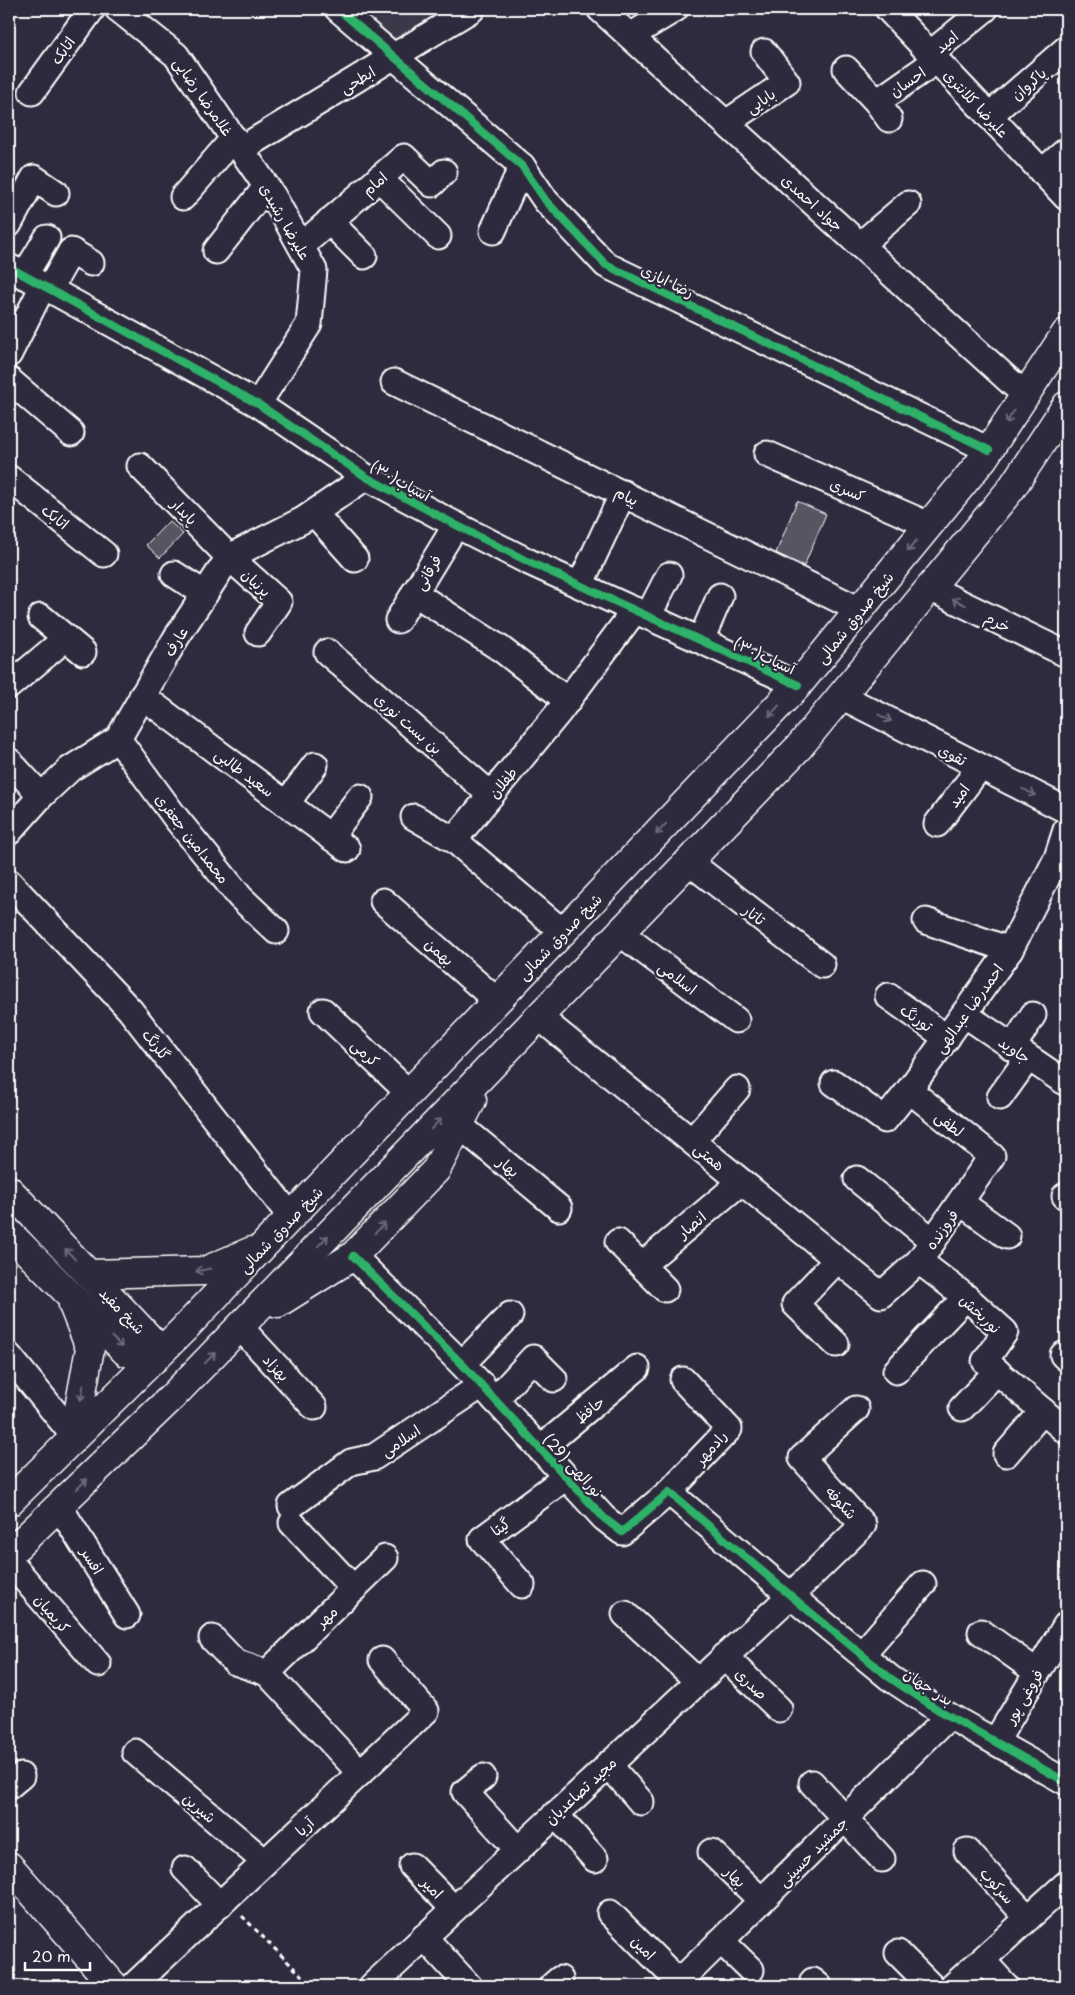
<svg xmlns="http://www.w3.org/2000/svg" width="1075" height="1995" font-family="'Playpen Sans','Playpen Sans Arabic',sans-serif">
<rect width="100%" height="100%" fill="#2f2a3d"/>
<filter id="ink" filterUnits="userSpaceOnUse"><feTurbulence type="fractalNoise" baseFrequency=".02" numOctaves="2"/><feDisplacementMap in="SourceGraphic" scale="10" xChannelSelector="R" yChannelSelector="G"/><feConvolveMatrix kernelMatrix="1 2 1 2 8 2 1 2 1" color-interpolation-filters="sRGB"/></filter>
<g filter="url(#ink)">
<!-- built -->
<path fill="#3c3749" d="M338 9H472L393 57Z"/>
<!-- building -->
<g fill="#595564" stroke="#fff">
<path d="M797 501 826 514 804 566 776 553Z"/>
<path d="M169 521 183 534 160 558 146 545Z"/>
</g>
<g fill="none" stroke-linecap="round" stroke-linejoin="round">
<defs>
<g id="street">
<path d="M118 9 176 55 273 196 314 270 309 324 258 404"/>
<path d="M338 9 522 166 546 201 606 265 989 450"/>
<path d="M600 9 1025 395"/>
<path d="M888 9 1066 197"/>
<path d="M630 36 675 9"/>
<path d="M930 54 985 9"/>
<path d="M846 69 877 102 889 119"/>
<path d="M32 92 92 9"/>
<path d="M877 102 937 60"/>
<path d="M989 116 1066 49"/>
<path d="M726 123 787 82 764 52"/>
<path d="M241 149 472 9"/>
<path d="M1042 172 1066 151"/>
<path d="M379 178 438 236"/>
<path d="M183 197 234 138"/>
<path d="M329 221 364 256"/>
<path d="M9 224 34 178 56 193"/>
<path d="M493 231 522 166"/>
<path d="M860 245 908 204"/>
<path d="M301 246 404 157 432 184 444 172"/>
<path d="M216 251 266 187"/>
<path d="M9 267 258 404 366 477 456 525 529 562 798 685"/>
<path d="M24 276 47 238"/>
<path d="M49 290 71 251 91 263"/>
<path d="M9 354 43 286"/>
<path d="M9 380 71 433"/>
<path d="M394 382 860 610"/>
<path d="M767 454 929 525"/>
<path d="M140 466 229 557 279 602 258 633"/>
<path d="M9 478 104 554"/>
<path d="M314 513 355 559"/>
<path d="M174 574 205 594"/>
<path d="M580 585 623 493"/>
<path d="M930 588 1066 654"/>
<path d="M414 593 501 649 568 701"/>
<path d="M648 616 669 575"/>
<path d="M41 617 83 652"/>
<path d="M398 620 456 525"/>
<path d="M701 640 720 596"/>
<path d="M327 652 491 795"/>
<path d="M9 686 66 638"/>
<path d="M142 696 347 849"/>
<path d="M841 696 1066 810"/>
<path d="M118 739 175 817 240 897 276 931"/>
<path d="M9 761 41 796"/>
<path d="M286 804 315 765"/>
<path d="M414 817 454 840"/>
<path d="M937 824 980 767"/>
<path d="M9 832 41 796 70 769 118 739 176 638 229 557 303 520 366 477"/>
<path d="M330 837 360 797"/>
<path d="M689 862 822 965"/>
<path d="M9 882 130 1010 291 1217"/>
<path d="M383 901 497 1001"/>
<path d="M926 921 1010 950"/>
<path d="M563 932 454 840 559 712 635 610"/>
<path d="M620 933 736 1020"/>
<path d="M888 996 947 1038"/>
<path d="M323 1011 409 1093"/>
<path d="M964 1014 1066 1083"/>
<path d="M539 1017 881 1295 919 1261 992 1156 909 1090"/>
<path d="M1012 1048 1033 1015"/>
<path d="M834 1083 885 1120 909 1090 1010 950 1057 858 1066 830"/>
<path d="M1000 1097 1028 1058"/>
<path d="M459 1125 559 1208"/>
<path d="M692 1141 737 1089"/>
<path d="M857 1179 933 1241"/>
<path d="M1065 1196H1066"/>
<path d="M960 1202 1007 1236"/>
<path d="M618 1242 665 1289"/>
<path d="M353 1256 462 1364 604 1518 622 1532 669 1492 810 1612 890 1678 937 1709 1066 1782"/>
<path d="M919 1261 966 1297 1005 1332 985 1361 1066 1431"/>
<path d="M642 1265 741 1182"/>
<path d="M240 1327 314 1407"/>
<path d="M836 1344 795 1304 837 1260"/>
<path d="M1063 1355 1066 1358"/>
<path d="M9 1356 74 1436"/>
<path d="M462 1364 510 1315"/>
<path d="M896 1371 966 1297"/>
<path d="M495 1400 533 1358 554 1379"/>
<path d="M962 1408 997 1371"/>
<path d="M540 1449 637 1368"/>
<path d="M1006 1454 1043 1411"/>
<path d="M669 1492 729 1429 683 1380"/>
<path d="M59 1506 127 1615"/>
<path d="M291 1506 351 1462 374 1457 482 1385"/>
<path d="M292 1523 354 1589"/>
<path d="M9 1561 98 1664"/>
<path d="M522 1585 482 1539 566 1477"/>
<path d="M625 1614 698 1681"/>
<path d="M981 1632 1037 1672"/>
<path d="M212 1638 235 1662 267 1673 360 1773"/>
<path d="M862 1654 923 1584"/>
<path d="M724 1656 779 1709"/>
<path d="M267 1673 385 1558"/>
<path d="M996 1741 1066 1625"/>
<path d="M135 1752 265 1862"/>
<path d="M608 1764 641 1802"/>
<path d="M483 1777 465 1792 517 1849"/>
<path d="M812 1783 882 1859"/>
<path d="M9 1786 21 1776"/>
<path d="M555 1814 595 1859"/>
<path d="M967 1851 1028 1918"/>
<path d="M711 1852 761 1900"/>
<path d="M412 1866 454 1909"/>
<path d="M185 1869 220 1905"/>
<path d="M610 1913 679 1982"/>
<path d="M424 1937 469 1986"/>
<path d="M721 1941 751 1970"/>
<path d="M898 1953 931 1986"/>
<path d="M982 1960 1006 1986"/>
<path d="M813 1981 819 1986"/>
<path d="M133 1986 426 1711 382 1660"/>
<path d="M372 1986 790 1596 863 1525 802 1458 856 1409"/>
<path d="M552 1986 560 1979"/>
<path d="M675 1986 949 1716"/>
<path d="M953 1986 1066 1884"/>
</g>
<g id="secondary">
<path d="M9 1190 151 1340 155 1358"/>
<path d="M9 1233 126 1352 155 1358"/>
<path d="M89 1274 205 1271 252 1251"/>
<path d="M278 1303 353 1256 436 1170 472 1100"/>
<path d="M73 1305 90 1348 74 1436"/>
<path d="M9 1502 183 1330 798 685 983 459 1066 333"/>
<path d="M9 1554 172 1397 799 747 1011 489 1066 406"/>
<path d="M9 1866 114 1986"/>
</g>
</defs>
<!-- street casing -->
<use href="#street" stroke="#fff" stroke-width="29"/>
<!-- secondary casing -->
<use href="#secondary" stroke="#fff" stroke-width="31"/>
<!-- path -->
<path stroke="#fff" stroke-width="3" stroke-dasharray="5 4" stroke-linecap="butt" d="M242 1916 312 1986"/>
<!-- street -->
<use href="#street" stroke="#2f2a3d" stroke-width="25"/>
<!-- secondary -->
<use href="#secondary" stroke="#2f2a3d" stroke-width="28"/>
<defs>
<g id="cycleway">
<path d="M338 9 522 166 546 201 606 265 989 450"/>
<path d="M9 267 258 404 366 477 456 525 529 562 798 685"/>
<path d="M353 1256 462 1364 604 1518 622 1532 669 1492 810 1612 890 1678 937 1709 1066 1782"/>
</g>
</defs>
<!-- cycleway casing -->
<use href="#cycleway" stroke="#2f2a3d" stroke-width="11"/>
<!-- cycleway -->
<use href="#cycleway" stroke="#2db169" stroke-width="8"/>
</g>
<!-- one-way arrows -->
<defs><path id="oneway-shaft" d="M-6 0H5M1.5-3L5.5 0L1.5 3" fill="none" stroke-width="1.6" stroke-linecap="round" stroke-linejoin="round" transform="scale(1.25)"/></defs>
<g stroke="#6d6a77">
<use href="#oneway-shaft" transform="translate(1010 417) rotate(123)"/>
<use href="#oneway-shaft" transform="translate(912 546) rotate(129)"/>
<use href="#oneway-shaft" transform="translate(959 602) rotate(-155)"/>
<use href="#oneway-shaft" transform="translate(774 711) rotate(133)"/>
<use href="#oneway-shaft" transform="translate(885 718) rotate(27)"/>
<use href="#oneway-shaft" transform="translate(1029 792) rotate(26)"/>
<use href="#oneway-shaft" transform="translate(661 829) rotate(134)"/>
<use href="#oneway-shaft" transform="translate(436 1124) rotate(-46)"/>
<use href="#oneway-shaft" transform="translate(380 1228) rotate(-46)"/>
<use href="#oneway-shaft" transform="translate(323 1241) rotate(-46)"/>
<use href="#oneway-shaft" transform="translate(70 1254) rotate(-134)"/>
<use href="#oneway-shaft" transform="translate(203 1270) rotate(169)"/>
<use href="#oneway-shaft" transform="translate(117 1342) rotate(45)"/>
<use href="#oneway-shaft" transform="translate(210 1358) rotate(-46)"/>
<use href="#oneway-shaft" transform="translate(82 1393) rotate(101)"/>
<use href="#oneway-shaft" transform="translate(82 1484) rotate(-44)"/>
</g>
</g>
<g text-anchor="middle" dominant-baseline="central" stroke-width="4.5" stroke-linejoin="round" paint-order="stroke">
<!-- street labels -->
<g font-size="15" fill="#fff" stroke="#2f2a3d">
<text transform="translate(946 41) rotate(-40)">امید</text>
<text transform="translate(62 50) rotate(-54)">اتابک</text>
<text transform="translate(357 79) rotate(-31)">ابطحی</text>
<text transform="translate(907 81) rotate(-35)">احسان</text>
<text transform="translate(1028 83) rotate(-41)">پاکروان</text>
<text transform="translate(204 96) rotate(55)">غلامرضا رضایی</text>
<text transform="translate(760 100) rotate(-34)">بابایی</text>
<text transform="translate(977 103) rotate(47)">علیرضا کلانتری</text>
<text transform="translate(374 183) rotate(-41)">امام</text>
<text transform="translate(813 202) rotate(42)">جواد احمدی</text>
<text transform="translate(286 221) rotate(60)">علیرضا رشیدی</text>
<text transform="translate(668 280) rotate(26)">رضا ایازی</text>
<text transform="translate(401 480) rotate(29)">آسیاب(۳۰)</text>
<text transform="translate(848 489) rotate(23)">کسری</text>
<text transform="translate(627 495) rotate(26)">پیام</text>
<text transform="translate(185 511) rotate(46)">پایدار</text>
<text transform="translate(56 516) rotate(39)">اتابک</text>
<text transform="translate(427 572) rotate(-59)">فرقانی</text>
<text transform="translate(257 582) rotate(42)">پرنیان</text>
<text transform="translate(854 617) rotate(-51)">شیخ صدوق شمالی</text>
<text transform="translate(998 621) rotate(26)">خرم</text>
<text transform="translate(175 641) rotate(-58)">عارف</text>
<text transform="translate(765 655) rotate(25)">آسیاب(۳۰)</text>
<text transform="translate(409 723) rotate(41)">بن بست نوری</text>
<text transform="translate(953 754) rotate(27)">تقوی</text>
<text transform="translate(245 772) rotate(37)">سعید طالبی</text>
<text transform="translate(502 782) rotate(-51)">طفلان</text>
<text transform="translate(958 795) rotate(-53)">امید</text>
<text transform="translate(193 838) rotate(52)">محمدامین جعفری</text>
<text transform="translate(755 914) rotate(38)">تاتار</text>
<text transform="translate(559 936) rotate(-46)">شیخ صدوق شمالی</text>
<text transform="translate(440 951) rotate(41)">بهمن</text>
<text transform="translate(678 977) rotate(37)">اسلامی</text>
<text transform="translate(968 1008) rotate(-54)">احمدرضا عبدالهی</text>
<text transform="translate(917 1017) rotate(35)">تورنگ</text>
<text transform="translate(157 1044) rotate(52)">گلرنگ</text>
<text transform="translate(1015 1049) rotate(34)">جاوید</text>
<text transform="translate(366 1052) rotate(43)">کرمی</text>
<text transform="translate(950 1123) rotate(38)">لطفی</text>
<text transform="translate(710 1156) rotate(40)">همتی</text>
<text transform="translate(509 1166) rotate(40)">بهار</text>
<text transform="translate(691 1224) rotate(-40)">انصار</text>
<text transform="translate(280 1229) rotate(-46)">شیخ صدوق شمالی</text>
<text transform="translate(941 1229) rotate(-55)">فروزنده</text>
<text transform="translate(123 1310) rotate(46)">شیخ مفید</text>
<text transform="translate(981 1313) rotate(43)">نوربخش</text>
<text transform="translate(277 1367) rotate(47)">بهزاد</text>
<text transform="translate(589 1409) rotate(-40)">حافظ</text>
<text transform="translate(400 1440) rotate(-34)">اسلامی</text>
<text transform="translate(710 1447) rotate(-50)">رادمهر</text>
<text transform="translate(574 1465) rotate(47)">نورالهی (29)</text>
<text transform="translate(842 1502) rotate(48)">شکوفه</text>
<text transform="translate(500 1526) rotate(-37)">گیتا</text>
<text transform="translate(93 1560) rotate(58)">افسر</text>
<text transform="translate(53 1613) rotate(49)">کریمیان</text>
<text transform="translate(326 1616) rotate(-44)">مهر</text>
<text transform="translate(752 1683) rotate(44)">صدری</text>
<text transform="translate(929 1686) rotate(33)">بدر جهان</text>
<text transform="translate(1023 1696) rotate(-59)">فروغی پور</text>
<text transform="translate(580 1790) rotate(-43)">مجید تصاعدیان</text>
<text transform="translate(200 1807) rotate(40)">شیرین</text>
<text transform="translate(304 1826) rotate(-43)">آریا</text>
<text transform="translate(812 1851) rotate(-45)">جمشید حسینی</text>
<text transform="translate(736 1876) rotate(44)">بهار</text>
<text transform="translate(998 1885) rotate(48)">سرکوب</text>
<text transform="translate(433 1887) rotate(46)">امیر</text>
<text transform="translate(644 1947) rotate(45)">امین</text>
</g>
</g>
<!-- margin -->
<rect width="1075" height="1995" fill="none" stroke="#2f2a3d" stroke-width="30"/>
<rect x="15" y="15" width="1045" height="1965" fill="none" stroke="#fff" stroke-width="2" filter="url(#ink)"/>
<!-- scale -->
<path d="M25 1962v8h65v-8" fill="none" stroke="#ffffff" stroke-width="2.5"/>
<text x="32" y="1962" font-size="15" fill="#ffffff" stroke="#2f2a3d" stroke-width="4" paint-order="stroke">20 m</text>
</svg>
